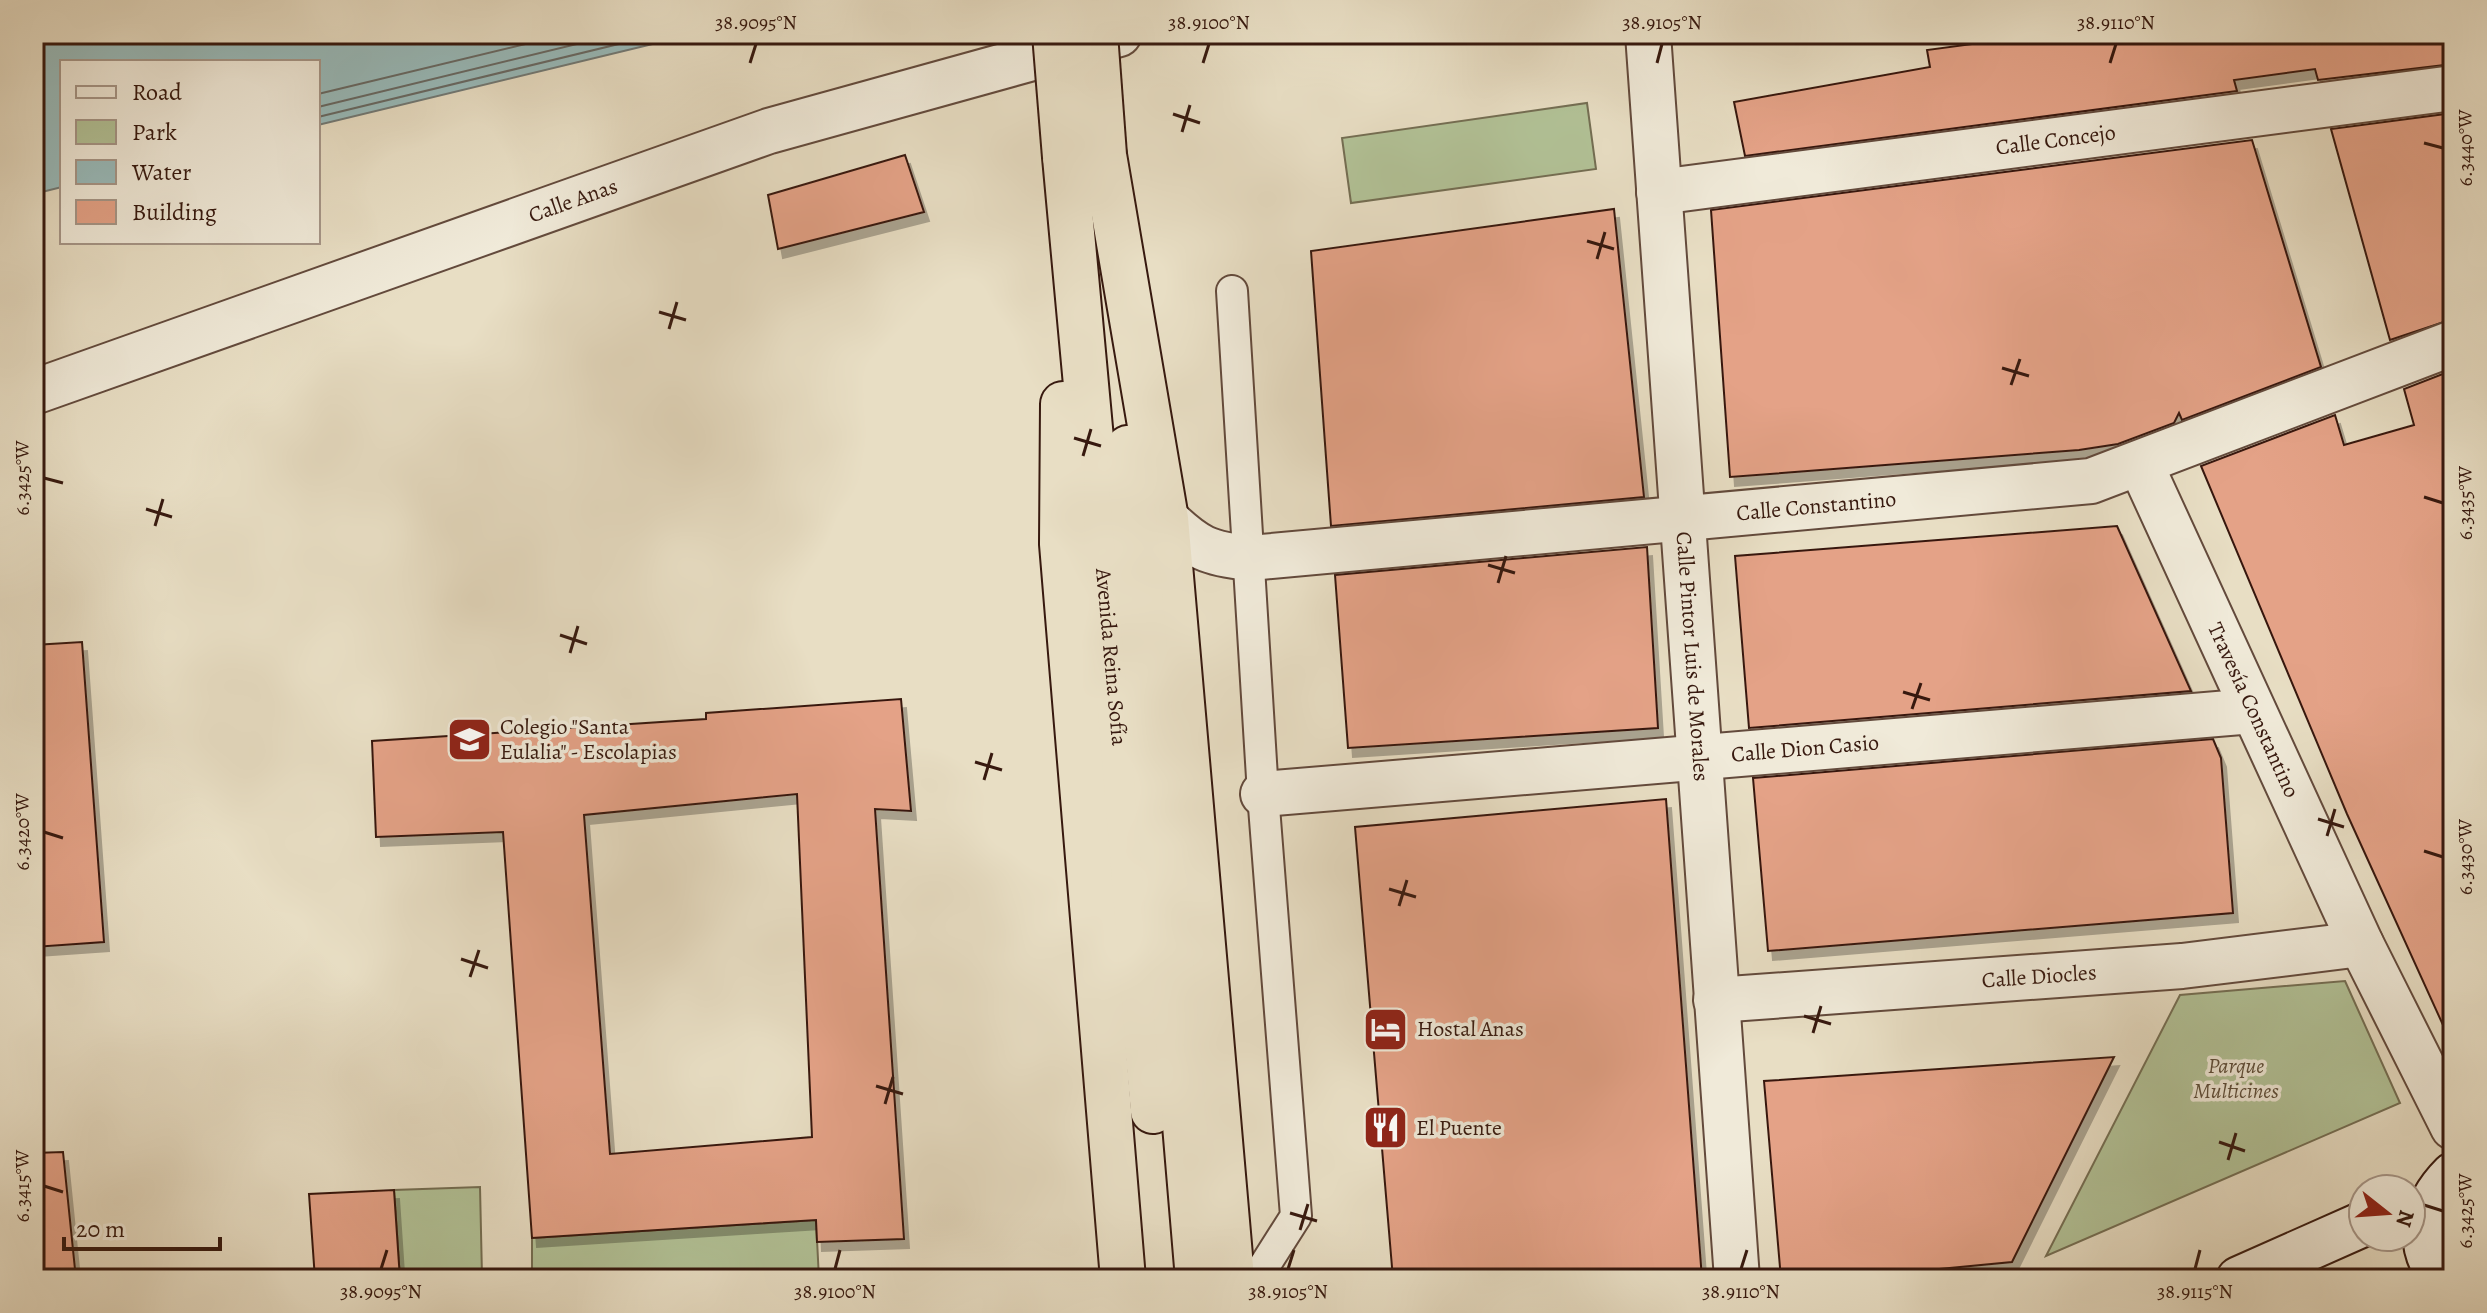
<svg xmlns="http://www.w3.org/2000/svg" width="2487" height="1313" font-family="Alegreya,serif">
<defs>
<filter id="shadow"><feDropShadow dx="5" dy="9" stdDeviation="0" flood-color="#0004"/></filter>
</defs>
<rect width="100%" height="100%" fill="#e8dec4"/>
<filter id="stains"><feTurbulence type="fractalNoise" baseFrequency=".0025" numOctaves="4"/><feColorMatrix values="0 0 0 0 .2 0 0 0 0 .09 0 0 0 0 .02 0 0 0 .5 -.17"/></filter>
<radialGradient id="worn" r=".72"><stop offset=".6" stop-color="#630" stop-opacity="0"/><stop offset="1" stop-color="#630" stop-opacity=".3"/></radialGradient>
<!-- green -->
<g fill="#b2c297" stroke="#746e53" stroke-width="2">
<path d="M1587 103 1596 169 1351 203 1342 138Z"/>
<path d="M2345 981 2400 1103 2046 1256 2180 995Z"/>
<path d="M480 1187 482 1276 400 1279 394 1190Z"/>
<path d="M816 1220 819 1279H532V1238Z"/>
</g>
<!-- water -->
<path fill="#9bb" stroke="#727a76" stroke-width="2" d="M34 34H694L318 125V62H62V187L34 194Z"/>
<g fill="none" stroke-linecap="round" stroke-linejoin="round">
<!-- shore -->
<g stroke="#686a65" stroke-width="2">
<path d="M318 94 567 34"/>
<path d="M318 107 618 34"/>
<path d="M318 117 660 34"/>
</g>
</g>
<!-- building -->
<g fill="#e4a287" stroke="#37190f" stroke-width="2" fill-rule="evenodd" filter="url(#shadow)">
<path d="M2048 34H2453V64L2318 80 2315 69 2234 80 2237 91 1745 156 1734 102 1930 67 1927 50Z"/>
<path d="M2453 113V319L2390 340 2331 129Z"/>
<path d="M2252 140 2321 367 2182 420 2179 413 2174 423 2118 444 2079 450 1730 477 1711 210Z"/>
<path d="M905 155 924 212 778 249 768 195Z"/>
<path d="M1614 209 1644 497 1331 526 1311 251Z"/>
<path d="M2453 370V1047L2347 814 2201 466 2335 415 2344 445 2414 425 2404 389Z"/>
<path d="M2117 526 2191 691 1749 728 1735 556Z"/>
<path d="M1647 547 1658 728 1348 748 1335 575Z"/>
<path d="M82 642 104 942 34 947V645Z"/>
<path d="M901 699 911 811 875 809 904 1239 817 1242 816 1220 532 1238 503 832 376 837 372 741 706 719V713ZM797 794 812 1137 610 1154 584 815Z"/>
<path d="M2213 739 2221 758 2233 913 1768 951 1753 778Z"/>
<path d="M1666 799 1702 1279H1393L1355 827Z"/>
<path d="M2114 1057 2012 1262 1835 1279H1781L1764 1081Z"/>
<path d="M63 1152 76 1279H34V1153Z"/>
<path d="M394 1190 400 1279H315L309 1194Z"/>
</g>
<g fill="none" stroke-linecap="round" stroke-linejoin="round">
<defs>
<path id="lane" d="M1232 291 1263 794 1296 1216 1256 1279"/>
<g id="street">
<path id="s1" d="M1648 34 1737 1279"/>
<path id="s2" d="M1659 192 2453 88"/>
<path id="s3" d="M34 392 769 131 1119 34"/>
<path id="s4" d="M2140 463 2361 944 2453 1127"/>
<path id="s5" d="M1166 519C1196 548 1208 554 1250 558L2091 481 2453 343"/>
<path id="s6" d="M1263 794 2253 711"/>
<path id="s7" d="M1716 1000 2182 966 2361 944"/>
</g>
<g id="secondary">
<path d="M2239 1279 2363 1224"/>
<path d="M2442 1279C2415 1243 2422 1206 2453 1175"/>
</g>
<g id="highway">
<path d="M1104 155 1166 519 1232 1279"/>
<path id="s8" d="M1065 157 1153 1111"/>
<path d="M1063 404 1062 544 1123 1279"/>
<path d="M1128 448 1198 1279"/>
</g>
</defs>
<!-- lane casing -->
<use href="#lane" stroke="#634a3c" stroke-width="34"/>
<!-- street casing -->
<use href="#street" stroke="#634a3c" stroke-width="48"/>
<!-- secondary casing -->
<use href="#secondary" stroke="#37190f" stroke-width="48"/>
<!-- highway casing -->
<use href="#highway" stroke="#37190f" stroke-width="48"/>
<!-- lane -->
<use href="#lane" stroke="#f0ead9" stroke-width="30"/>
<!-- street -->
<use href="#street" stroke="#f0ead9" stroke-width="44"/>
<!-- secondary -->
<use href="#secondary" stroke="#f0ead9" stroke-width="44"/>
<!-- highway -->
<use href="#highway" stroke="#e8dec4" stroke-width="44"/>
<defs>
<g id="highway-bridge">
<path d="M1055 34 1065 157"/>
<path d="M1095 34 1104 155"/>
</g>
</defs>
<!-- highway-bridge casing -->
<use href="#highway-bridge" stroke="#37190f" stroke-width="48" stroke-linecap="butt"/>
<!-- highway-bridge -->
<use href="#highway-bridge" stroke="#e8dec4" stroke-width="44"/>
</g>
<!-- ticks -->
<path fill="none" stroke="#37190f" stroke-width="3" d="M750 63 756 44M1203 63 1209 44M1657 63 1662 44M2110 63 2116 44M1173 114 1200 123M1182 132 1190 105M2424 143 2443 148M1587 241 1614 249M1597 259 1605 232M659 312 686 320M669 329 677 302M2002 368 2029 376M2011 385 2020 359M1074 438 1101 446M1083 456 1091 429M44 478 63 483M2424 497 2443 503M146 509 172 517M155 526 163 499M1488 565 1515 573M1498 583 1506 556M560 635 587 644M570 653 578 626M1903 692 1930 700M1912 709 1921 683M975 762 1002 770M984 780 992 753M2318 819 2344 827M44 832 63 838M2327 836 2335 809M2424 851 2443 857M1389 889 1416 897M1399 906 1407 880M461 959 488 968M470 977 479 950M1804 1016 1831 1024M1813 1033 1821 1006M876 1086 903 1094M885 1104 893 1077M2219 1142 2245 1151M2228 1160 2236 1133M44 1186 63 1192M2424 1205 2443 1211M1290 1213 1317 1221M1300 1230 1308 1204M381 1269 387 1250M835 1269 840 1250M1288 1269 1294 1250M1741 1269 1747 1250M2195 1269 2200 1250"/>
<!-- icons -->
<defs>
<symbol id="school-square" viewBox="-11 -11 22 22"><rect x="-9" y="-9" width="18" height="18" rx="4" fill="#8f2418" stroke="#f0ead9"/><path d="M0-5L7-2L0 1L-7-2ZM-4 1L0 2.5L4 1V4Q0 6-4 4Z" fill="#fff"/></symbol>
<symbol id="hotel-square" viewBox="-11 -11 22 22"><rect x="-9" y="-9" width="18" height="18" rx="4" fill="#8f2418" stroke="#f0ead9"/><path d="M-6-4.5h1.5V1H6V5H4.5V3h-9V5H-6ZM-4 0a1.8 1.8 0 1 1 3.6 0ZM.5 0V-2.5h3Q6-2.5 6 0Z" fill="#fff"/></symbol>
<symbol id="restaurant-square" viewBox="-11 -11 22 22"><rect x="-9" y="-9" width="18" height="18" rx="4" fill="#8f2418" stroke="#f0ead9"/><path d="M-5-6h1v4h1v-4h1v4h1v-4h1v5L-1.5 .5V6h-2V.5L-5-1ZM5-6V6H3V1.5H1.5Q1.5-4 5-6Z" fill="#fff"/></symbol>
</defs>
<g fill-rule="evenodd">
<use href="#school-square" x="444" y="714" width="51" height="51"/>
<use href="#hotel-square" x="1360" y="1004" width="51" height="51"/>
<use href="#restaurant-square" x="1360" y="1102" width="51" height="51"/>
</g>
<g text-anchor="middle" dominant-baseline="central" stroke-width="7" stroke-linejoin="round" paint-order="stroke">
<!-- street labels -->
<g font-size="22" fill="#37190f" stroke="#f0ead9">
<text stroke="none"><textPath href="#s2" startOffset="400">Calle Concejo</textPath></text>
<text stroke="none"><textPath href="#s3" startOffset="572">Calle Anas</textPath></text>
<text stroke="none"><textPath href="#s5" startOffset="664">Calle Constantino</textPath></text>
<text stroke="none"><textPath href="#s1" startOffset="624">Calle Pintor Luis de Morales</textPath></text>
<text stroke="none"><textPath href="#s8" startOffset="502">Avenida Reina Sofía</textPath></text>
<text stroke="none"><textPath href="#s4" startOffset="272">Travesía Constantino</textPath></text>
<text stroke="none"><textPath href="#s6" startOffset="544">Calle Dion Casio</textPath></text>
<text stroke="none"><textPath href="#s7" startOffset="324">Calle Diocles</textPath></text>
</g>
<!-- poi labels -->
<g font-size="22" fill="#37190f" stroke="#f0ead9" text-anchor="start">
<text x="500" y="727">Colegio "Santa<tspan x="500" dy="25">Eulalia" - Escolapias</tspan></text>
<text x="1417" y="1029">Hostal Anas</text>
<text x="1416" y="1128">El Puente</text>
</g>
<!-- park labels -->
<g font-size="22" font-style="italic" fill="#5c4c38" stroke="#f0ead9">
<text x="2236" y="1066">Parque<tspan x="2236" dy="25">Multicines</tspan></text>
</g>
</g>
<!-- margin -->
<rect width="2487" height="1313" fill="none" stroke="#e8dec4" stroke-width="88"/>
<!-- legend -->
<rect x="60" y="60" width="260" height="184" fill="#f0ead9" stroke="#a69688" stroke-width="2"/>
<rect x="76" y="86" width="40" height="12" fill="#f0ead9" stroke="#a69688" stroke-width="2"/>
<text x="132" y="100" font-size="24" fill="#37190f">Road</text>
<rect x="76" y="120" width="40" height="24" fill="#b2c297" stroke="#a69688" stroke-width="2"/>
<text x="132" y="140" font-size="24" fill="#37190f">Park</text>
<rect x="76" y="160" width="40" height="24" fill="#99bbbb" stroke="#a69688" stroke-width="2"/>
<text x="132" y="180" font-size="24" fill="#37190f">Water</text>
<rect x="76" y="200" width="40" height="24" fill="#e4a287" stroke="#a69688" stroke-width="2"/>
<text x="132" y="220" font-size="24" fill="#37190f">Building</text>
<!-- north arrow -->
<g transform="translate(2387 1213) rotate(107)"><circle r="38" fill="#f0ead9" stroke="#a69688" stroke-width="2"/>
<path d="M0-6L14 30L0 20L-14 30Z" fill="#8f2418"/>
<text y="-12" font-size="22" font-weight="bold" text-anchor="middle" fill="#37190f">N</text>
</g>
<!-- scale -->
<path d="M64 1237v12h156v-12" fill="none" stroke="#37190f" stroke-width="4"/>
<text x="76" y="1237" font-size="24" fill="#37190f" stroke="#f0ead9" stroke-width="6" paint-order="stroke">20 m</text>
<rect x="44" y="44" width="2399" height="1225" fill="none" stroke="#37190f" stroke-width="3"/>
<g font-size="20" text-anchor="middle" fill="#37190f">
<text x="756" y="29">38.9095°N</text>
<text x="1209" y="29">38.9100°N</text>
<text x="1662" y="29">38.9105°N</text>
<text x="2116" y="29">38.9110°N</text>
<text transform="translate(2465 148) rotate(-90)" y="7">6.3440°W</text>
<text transform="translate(22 478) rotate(-90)" y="7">6.3425°W</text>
<text transform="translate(2465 503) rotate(-90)" y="7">6.3435°W</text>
<text transform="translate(22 832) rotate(-90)" y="7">6.3420°W</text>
<text transform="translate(2465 857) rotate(-90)" y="7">6.3430°W</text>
<text transform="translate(22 1186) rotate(-90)" y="7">6.3415°W</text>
<text transform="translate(2465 1211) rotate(-90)" y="7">6.3425°W</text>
<text x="381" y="1298">38.9095°N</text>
<text x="835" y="1298">38.9100°N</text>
<text x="1288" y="1298">38.9105°N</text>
<text x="1741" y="1298">38.9110°N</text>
<text x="2195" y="1298">38.9115°N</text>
</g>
<rect width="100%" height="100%" filter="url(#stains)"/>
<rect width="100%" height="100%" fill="url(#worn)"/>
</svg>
